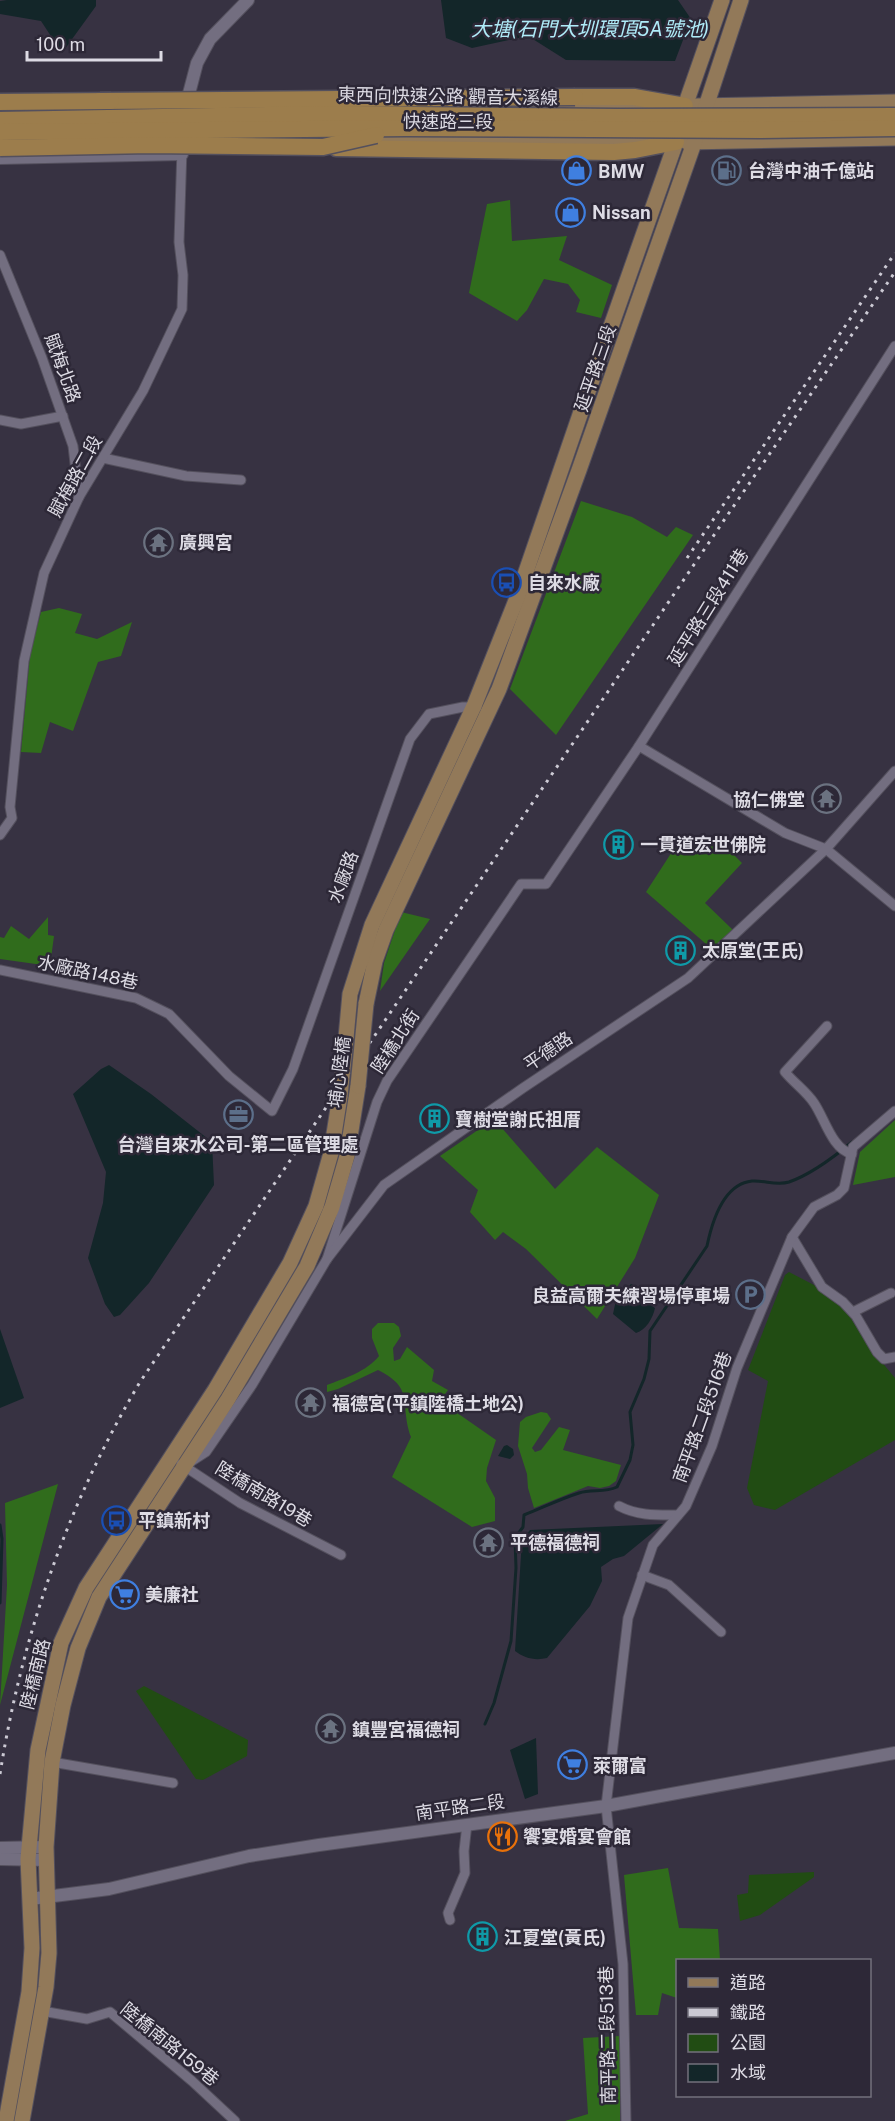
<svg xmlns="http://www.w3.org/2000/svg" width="895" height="2121" font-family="'Public Sans','Noto Sans TC',sans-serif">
<rect width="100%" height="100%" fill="#373242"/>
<!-- green -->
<g fill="#214c13">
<path d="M789 1272 814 1285 845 1309 867 1344 895 1378V1440L775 1510 754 1505 747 1488 768 1381 748 1370 785 1275Z"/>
<path d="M144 1686 248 1740 247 1756 203 1780 196 1779 136 1691Z"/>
<path d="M814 1872V1877L760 1915 740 1921 737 1895 748 1893 749 1875Z"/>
</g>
<!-- forest -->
<g fill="#306c1c">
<path d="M510 200 512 241 567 236 559 260 612 285 601 318 576 312 580 300 568 284 544 279 527 310 517 321 469 293 487 204Z"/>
<path d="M581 501 632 517 667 537 676 527 693 535 556 735 510 689Z"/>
<path d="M59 608 82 614 75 633 97 639 132 622 121 656 98 662 73 731 50 722 41 753 21 752 30 655 41 612Z"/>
<path d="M720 835 727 848 742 863 705 903 733 930 713 950 646 892 679 841Z"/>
<path d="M401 912 430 919 380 991 384 963Z"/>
<path d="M48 917V935L54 936 50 966 0 959V937L4 938 11 926 29 939Z"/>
<path d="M494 1119 555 1189 597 1147 659 1195 635 1258 597 1319 526 1249 503 1232 495 1240 470 1212 478 1190 440 1156Z"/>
<path d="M895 1120V1177L853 1185 860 1152Z"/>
<path d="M378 1323H394L399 1327 401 1336 393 1348 394 1361 400 1359 407 1347 434 1370 432 1381 448 1390 440 1401 496 1440 487 1468 486 1481 495 1498V1521L472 1527 392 1477 411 1437C399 1404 416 1389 378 1370L338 1389 327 1392V1385C345 1378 366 1372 379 1356L372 1338V1329Z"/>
<path d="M541 1412 547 1413 551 1419 532 1448 535 1452 541 1450 559 1427 570 1430 563 1450 621 1465 616 1481 609 1486 600 1488 588 1486 534 1508 528 1488 527 1474 518 1446 520 1422 526 1417Z"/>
<path d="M58 1484 0 1705 7 1585 5 1503Z"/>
<path d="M668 1868 679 1928 718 1929 720 1960H678L677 1998 662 1993 658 2015H636L624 1875Z"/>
<path d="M620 2036V2121H565L588 2114 583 2038Z"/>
</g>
<!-- water -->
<g fill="#132629">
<path d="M7 0H96V6L62 53 41 21 0 14V1Z"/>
<path d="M441 0H678L691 19 675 61 566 60 528 36 472 48 446 38Z"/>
<path d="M109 1065 151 1094 212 1142 214 1185 149 1283 120 1315 114 1317 105 1304 88 1258 103 1203 106 1172 73 1094 101 1069Z"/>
<path d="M631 1284 649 1292 656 1298 652 1306 655 1308C653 1318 646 1330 636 1333L613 1314 616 1300Z"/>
<path d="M0 1329 24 1398 0 1408Z"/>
<path d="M507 1445 513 1449 514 1455 510 1459 498 1456 504 1446Z"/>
<path d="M663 1524 624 1556 613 1559 601 1567 602 1581 590 1606 547 1658C535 1661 524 1658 515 1651L522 1539 530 1530Z"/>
<path d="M536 1738 538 1794 525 1799 510 1750Z"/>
</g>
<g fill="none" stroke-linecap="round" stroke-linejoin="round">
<!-- stream -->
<g stroke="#132629" stroke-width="3">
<path d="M0 1525 2 1539 0 1603"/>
<path d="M485 1724 494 1703 511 1641 516 1568 515 1538 523 1527 524 1515C542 1508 560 1499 579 1493 592 1489 604 1493 617 1487L630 1460 633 1445 630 1412 644 1379 649 1359 650 1331 707 1246C712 1222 723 1184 752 1181 765 1180 776 1186 789 1182 812 1174 834 1157 852 1142"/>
</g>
<defs>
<g id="minor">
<path d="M0 255 42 358 73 446 79 497"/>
<path d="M0 420 21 424 63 416"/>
<path d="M103 458 186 476 241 480"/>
<path d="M639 746 785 833 826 849 895 906"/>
<path d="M0 835 12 818 10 807 24 661 44 573 79 497 143 391 182 309 183 275 179 242 182 148"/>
<path d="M0 970 136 998 169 1014 229 1076 272 1111 293 1069 410 739 429 714 463 707H477"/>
<path d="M827 1026 785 1072C794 1083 806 1091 814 1103 825 1119 832 1149 852 1154"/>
<path d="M792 1237 822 1287 843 1302 856 1316 877 1352 884 1359 895 1357"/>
<path d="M327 1259 377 1102 387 1081 521 884H546L639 746 895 346"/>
<path d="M853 1312 891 1293"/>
<path d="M189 1463 206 1452 252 1385 327 1259 384 1185 523 1088 688 978 826 849 895 771"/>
<path d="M181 1464 240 1503 341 1555"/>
<path d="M619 1506C638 1516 657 1515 678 1515"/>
<path d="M642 1575 669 1585 721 1632"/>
<path d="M52 1762 173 1783"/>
<path d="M450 1920 448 1913 465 1873 464 1851 467 1824"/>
<path d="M42 2011 87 2019 110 2012 192 2081 235 2121"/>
<path d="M626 2121 623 1964 606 1806 628 1618 653 1545 686 1506 712 1446 737 1368 792 1237 814 1207 837 1195 844 1188 853 1147 895 1111"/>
</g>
<g id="tertiary">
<path d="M186 105 197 63 210 39 248 0"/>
<path d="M0 158 182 154"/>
<path d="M0 1848 46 1847"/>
<path d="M0 1859 46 1860"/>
<path d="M30 1899 109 1889 249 1856 319 1845 606 1806 895 1753"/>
</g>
<g id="primary">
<path d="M427 106 664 107"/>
<path d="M697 106 895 102"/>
<path d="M363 139 657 142"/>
<path d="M687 142 895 138"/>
<path d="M366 1004 375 961 386 930 499 689 579 470 694 143 741 0"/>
<path d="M346 1038 350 994 372 925 474 706 517 598 584 403 676 142 685 106 722 0"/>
<path d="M6 2121 29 1992 32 1948 28 1859 38 1750 61 1643 86 1588 215 1390 290 1263 316 1206 331 1153 340 1096"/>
<path d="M22 2121 46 1987 49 1953 46 1847 52 1762 63 1705 78 1648 99 1597 228 1399 307 1266 332 1207 347 1156 358 1086"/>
</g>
<g id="trunk">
<path d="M575 97H634L685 106"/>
<path d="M336 148 614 152 635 150 676 142"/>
</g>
</defs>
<!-- minor casing -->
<use href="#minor" stroke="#54505d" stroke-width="11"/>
<!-- tertiary casing -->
<use href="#tertiary" stroke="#54505d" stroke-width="14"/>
<!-- primary casing -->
<use href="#primary" stroke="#54505d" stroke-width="17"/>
<!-- trunk casing -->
<use href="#trunk" stroke="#54505d" stroke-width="19"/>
<!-- minor -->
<use href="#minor" stroke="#736e80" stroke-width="9"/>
<!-- tertiary -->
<use href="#tertiary" stroke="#736e80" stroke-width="12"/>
<!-- primary -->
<use href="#primary" stroke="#927959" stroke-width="15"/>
<!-- trunk -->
<use href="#trunk" stroke="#9c7d4c" stroke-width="16"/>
<!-- rail -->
<g stroke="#cccad4" stroke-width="3" stroke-dasharray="3 6" stroke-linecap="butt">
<path d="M687 558 895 253"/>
<path d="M0 1774C22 1635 68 1503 140 1382L733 507 895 272"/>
</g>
<defs>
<g id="primary-bridge">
<path d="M358 1086 366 1004"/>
<path d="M340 1096 346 1038"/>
</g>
<g id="trunk-bridge">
<path d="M100 101 575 97"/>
<path d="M0 102 111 101"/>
<path d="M0 120 318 114 617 117 895 116"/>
<path d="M0 132 406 128 760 130 895 128"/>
<path d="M0 148 150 145 323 147 376 135"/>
</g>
</defs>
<!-- primary-bridge casing -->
<use href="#primary-bridge" stroke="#54505d" stroke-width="17" stroke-linecap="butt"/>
<!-- trunk-bridge casing -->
<use href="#trunk-bridge" stroke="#54505d" stroke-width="19" stroke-linecap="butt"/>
<!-- primary-bridge -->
<use href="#primary-bridge" stroke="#927959" stroke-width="15"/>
<!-- trunk-bridge -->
<use href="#trunk-bridge" stroke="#9c7d4c" stroke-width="16"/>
</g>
<!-- icons -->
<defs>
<symbol id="fuel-ring" viewBox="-11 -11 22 22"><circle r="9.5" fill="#2d2837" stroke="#5c6f8a" stroke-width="1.5"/><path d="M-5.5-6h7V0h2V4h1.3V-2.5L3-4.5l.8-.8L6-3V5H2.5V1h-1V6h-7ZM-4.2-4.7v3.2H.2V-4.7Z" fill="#5c6f8a"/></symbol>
<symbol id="shop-ring" viewBox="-11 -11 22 22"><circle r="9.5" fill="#2d2837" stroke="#3f7fe0" stroke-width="1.5"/><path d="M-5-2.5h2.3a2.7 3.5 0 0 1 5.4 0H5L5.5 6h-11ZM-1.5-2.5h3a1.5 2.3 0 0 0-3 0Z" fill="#3f7fe0"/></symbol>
<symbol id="temple-ring" viewBox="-11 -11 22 22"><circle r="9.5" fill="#2d2837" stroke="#6b7280" stroke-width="1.5"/><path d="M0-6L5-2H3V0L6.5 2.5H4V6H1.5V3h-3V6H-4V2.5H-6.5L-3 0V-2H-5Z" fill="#6b7280"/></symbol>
<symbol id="bus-ring" viewBox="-11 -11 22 22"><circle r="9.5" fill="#2d2837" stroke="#1a4fb4" stroke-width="1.5"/><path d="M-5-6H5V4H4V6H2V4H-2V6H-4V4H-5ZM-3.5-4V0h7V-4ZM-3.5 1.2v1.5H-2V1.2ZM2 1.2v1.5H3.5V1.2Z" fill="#1a4fb4"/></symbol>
<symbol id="building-ring" viewBox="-11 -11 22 22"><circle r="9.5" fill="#2d2837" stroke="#0f9aa8" stroke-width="1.5"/><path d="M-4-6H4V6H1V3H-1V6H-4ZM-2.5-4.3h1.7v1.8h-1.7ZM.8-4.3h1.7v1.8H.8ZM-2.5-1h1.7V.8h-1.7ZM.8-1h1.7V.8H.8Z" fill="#0f9aa8"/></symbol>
<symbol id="office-ring" viewBox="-11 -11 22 22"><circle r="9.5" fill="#2d2837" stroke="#5c6f8a" stroke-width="1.5"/><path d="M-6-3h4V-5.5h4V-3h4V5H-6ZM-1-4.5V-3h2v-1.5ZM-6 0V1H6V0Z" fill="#5c6f8a"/></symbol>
<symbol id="parking-ring" viewBox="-11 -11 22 22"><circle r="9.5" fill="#2d2837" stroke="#5c6f8a" stroke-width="1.5"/><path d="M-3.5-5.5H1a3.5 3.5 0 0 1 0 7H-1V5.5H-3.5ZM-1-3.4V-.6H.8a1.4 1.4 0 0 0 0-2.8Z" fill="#5c6f8a"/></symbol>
<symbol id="supermarket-ring" viewBox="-11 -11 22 22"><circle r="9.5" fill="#2d2837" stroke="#3f7fe0" stroke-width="1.5"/><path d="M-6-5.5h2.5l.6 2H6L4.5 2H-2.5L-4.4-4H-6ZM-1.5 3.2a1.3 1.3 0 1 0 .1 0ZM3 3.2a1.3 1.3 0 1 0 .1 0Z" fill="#3f7fe0"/></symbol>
<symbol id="restaurant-ring" viewBox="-11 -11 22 22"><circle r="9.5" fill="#2d2837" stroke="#e8710a" stroke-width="1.5"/><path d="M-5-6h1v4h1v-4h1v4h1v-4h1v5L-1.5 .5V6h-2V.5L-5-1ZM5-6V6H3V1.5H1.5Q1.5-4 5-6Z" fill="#e8710a"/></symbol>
</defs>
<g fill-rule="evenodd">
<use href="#fuel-ring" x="710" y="154" width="33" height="33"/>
<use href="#shop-ring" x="560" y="154" width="33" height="33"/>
<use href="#shop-ring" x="554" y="196" width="33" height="33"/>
<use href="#temple-ring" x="142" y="526" width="33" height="33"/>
<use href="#bus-ring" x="490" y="566" width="33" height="33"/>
<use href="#temple-ring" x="810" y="782" width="33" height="33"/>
<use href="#building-ring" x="602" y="828" width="33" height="33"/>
<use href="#building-ring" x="664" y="934" width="33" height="33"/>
<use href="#office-ring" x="222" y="1098" width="33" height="33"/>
<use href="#building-ring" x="418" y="1102" width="33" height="33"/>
<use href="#parking-ring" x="734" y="1278" width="33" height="33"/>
<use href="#temple-ring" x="294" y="1386" width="33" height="33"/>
<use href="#bus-ring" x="100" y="1504" width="33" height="33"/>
<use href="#temple-ring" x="472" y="1526" width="33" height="33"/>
<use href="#supermarket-ring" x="108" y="1578" width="33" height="33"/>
<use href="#temple-ring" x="314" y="1712" width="33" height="33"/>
<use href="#supermarket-ring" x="556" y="1748" width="33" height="33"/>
<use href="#restaurant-ring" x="486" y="1820" width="33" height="33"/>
<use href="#building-ring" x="466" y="1920" width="33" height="33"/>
</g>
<g text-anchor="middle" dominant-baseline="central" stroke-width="5" stroke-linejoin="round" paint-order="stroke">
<!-- street labels -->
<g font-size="18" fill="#dddbe4" stroke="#2d2837">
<text transform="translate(448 96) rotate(1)">東西向快速公路 觀音大溪線</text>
<text x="448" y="121">快速路三段</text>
<text transform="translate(63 368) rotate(70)">賦梅北路</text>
<text transform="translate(595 368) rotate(-71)">延平路三段</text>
<text transform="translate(75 476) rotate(-61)">賦梅路二段</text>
<text transform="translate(708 607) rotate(-58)">延平路三段411巷</text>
<text transform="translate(343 877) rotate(-70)">水廠路</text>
<text transform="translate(88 972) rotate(12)">水廠路148巷</text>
<text transform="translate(395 1041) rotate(-57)">陸橋北街</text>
<text transform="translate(548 1051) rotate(-34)">平德路</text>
<text transform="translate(339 1072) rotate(-83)">埔心陸橋</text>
<text transform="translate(702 1417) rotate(-70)">南平路二段516巷</text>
<text transform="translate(264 1494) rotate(31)">陸橋南路19巷</text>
<text transform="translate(35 1674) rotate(-76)">陸橋南路</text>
<text transform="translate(460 1807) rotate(-8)">南平路二段</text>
<text transform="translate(607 2035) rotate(-91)">南平路二段513巷</text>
<text transform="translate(170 2044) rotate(39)">陸橋南路159巷</text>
</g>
<!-- poi labels -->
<g font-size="18" font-weight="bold" fill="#dddbe4" stroke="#2d2837" text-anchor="start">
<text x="748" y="170">台灣中油千億站</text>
<text x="598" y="171">BMW</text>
<text x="592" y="212">Nissan</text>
<text x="179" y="542">廣興宮</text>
<text x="528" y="582">自來水廠</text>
<text x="805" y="799" text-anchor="end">協仁佛堂</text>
<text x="640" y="844">一貫道宏世佛院</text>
<text x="702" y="950">太原堂(王氏)</text>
<text x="455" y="1119">寶樹堂謝氏祖厝</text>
<text x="238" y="1144" text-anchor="middle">台灣自來水公司-第二區管理處</text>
<text x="730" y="1295" text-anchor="end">良益高爾夫練習場停車場</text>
<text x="332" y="1403">福德宮(平鎮陸橋土地公)</text>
<text x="138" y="1520">平鎮新村</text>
<text x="510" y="1542">平德福德祠</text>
<text x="145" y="1594">美廉社</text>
<text x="352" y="1729">鎮豐宮福德祠</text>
<text x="593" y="1765">萊爾富</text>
<text x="523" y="1836">饗宴婚宴會館</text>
<text x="504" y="1937">江夏堂(黃氏)</text>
</g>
<!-- water labels -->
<g font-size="20" font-style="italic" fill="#afebf8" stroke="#2d2837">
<text x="590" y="29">大塘(石門大圳環頂5A號池)</text>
</g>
</g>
<!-- legend -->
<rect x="676" y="1959" width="195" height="138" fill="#2d2837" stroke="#73707c" stroke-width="1.5"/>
<rect x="688" y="1978" width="30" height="9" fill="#927959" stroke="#73707c" stroke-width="1.5"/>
<text x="730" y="1989" font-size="18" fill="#dddbe4">道路</text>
<rect x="688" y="2008" width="30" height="9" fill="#cccad4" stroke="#73707c" stroke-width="1.5"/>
<text x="730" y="2019" font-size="18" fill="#dddbe4">鐵路</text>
<rect x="688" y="2034" width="30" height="18" fill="#214c13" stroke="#73707c" stroke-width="1.5"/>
<text x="730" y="2049" font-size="18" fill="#dddbe4">公園</text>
<rect x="688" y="2064" width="30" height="18" fill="#132629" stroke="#73707c" stroke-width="1.5"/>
<text x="730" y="2079" font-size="18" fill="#dddbe4">水域</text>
<!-- scale -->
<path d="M27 51v9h134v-9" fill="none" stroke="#dddbe4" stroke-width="3"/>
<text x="36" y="51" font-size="18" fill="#dddbe4" stroke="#2d2837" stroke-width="4.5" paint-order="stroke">100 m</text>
</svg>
